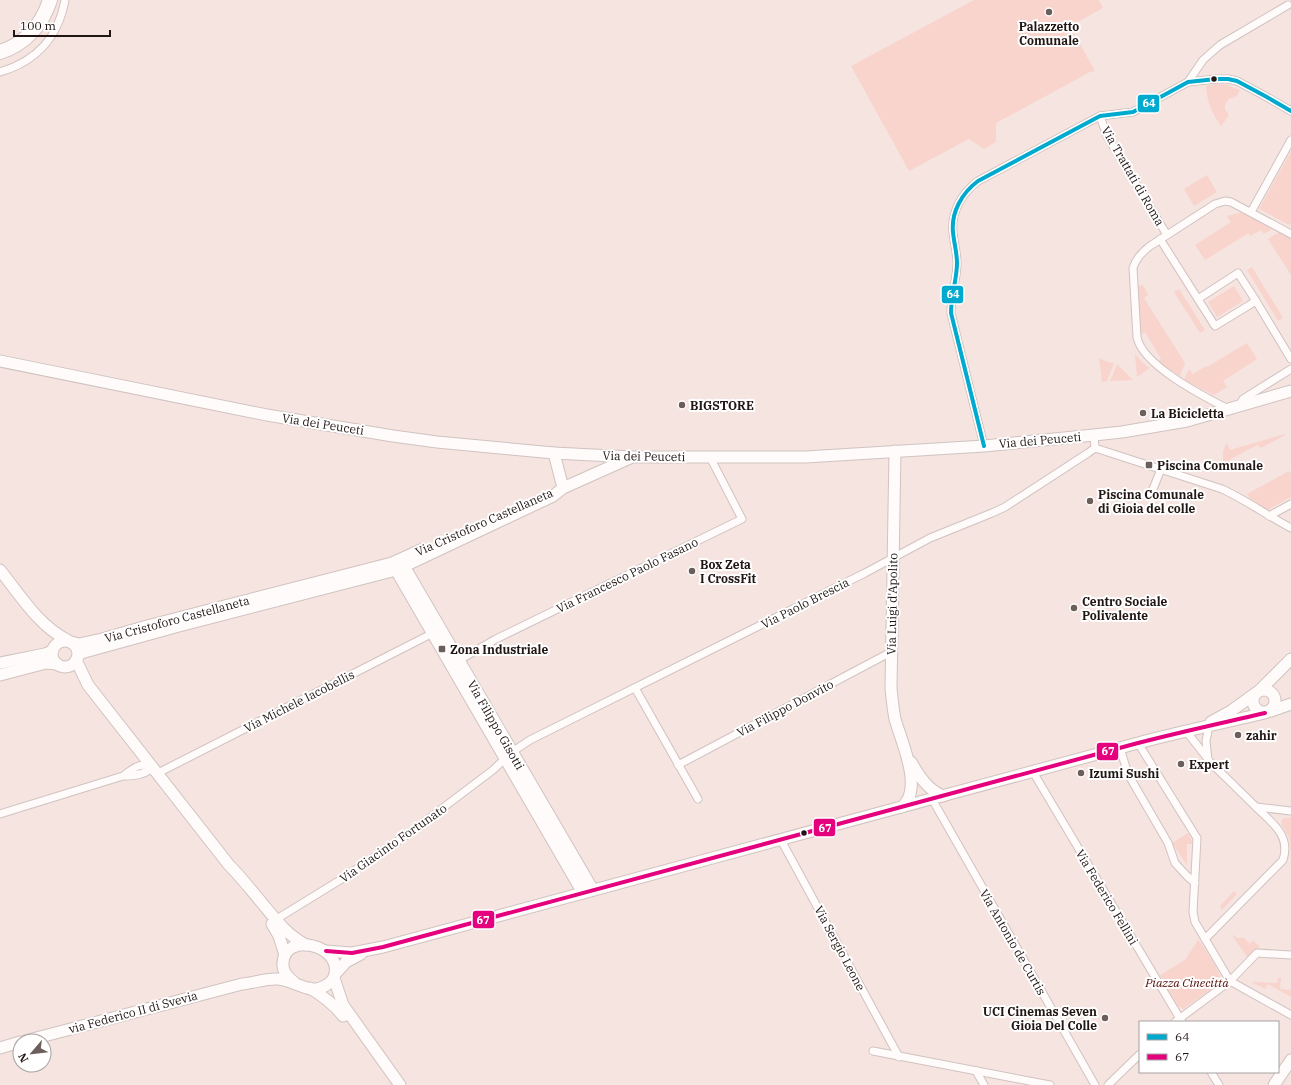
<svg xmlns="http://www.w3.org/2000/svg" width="1291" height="1085" font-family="'IBM Plex Serif',serif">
<rect width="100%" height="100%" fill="#f6e4e0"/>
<!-- green -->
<g fill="#f8d4cd">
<path d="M974 0H1099L1103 8 1070 26 1095 71 1090 72 996 123V142L984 149 969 139 909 171 851 66Z"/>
<path d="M1215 84 1227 85 1240 90 1236 97 1234 96 1232 99 1230 98C1224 103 1223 109 1229 115L1221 126C1212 113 1207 102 1206 86Z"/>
<path d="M1291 151V223L1289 225 1259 209Z"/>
<path d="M1207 175 1217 192 1194 206 1184 189Z"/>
<path d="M1243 212 1272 229 1264 234 1261 230 1250 236 1249 233 1205 260 1195 245 1231 222 1227 216Z"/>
<path d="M1279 232 1291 239V275L1268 239Z"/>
<path d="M1252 267 1283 318 1278 321 1247 270Z"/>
<path d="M1143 285 1148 295 1144 298 1185 363 1180 376 1158 362 1161 359 1145 332 1140 335 1138 286Z"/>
<path d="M1234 286 1243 301 1217 317 1208 302Z"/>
<path d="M1179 289 1205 330 1200 333 1174 292Z"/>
<path d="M1247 343 1257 359 1223 381 1227 387 1214 395 1184 380 1189 369 1193 374 1206 366 1207 367Z"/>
<path d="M1135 354 1143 363 1150 368 1137 377Z"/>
<path d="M1099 358 1108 362 1114 363 1107 381 1102 382Z"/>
<path d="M1117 364 1133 380 1110 381Z"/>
<path d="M1285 434V435L1261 448 1257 445 1229 460 1232 463 1224 467 1223 466V451L1226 444 1227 443 1230 450Z"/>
<path d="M1289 471 1291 474V497L1268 510 1250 499 1247 494Z"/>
<path d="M1284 818H1291V852C1290 846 1291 841 1288 836 1286 830 1281 827 1281 821Z"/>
<path d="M1188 833 1192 841V844H1187V865L1172 843Z"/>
<path d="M1234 891 1237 894 1222 910 1220 906Z"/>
<path d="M1231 934 1237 938H1244L1250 944 1253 940 1260 947 1248 958Z"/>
<path d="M1198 940 1201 943C1207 953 1220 970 1221 981L1218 984 1183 1009 1178 1006 1160 975 1185 960Z"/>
<path d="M1278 978H1281L1280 989 1291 990V997L1268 984 1265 989 1251 982 1277 983Z"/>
</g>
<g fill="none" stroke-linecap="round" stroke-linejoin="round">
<defs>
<g id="street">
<path d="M0 72C37 61 58 38 65 0"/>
<path d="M1188 82 1203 60 1220 45 1288 5"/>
<path d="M1100 116 1107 136 1167 235"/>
<path d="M1251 212 1291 140"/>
<path d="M1160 239 1215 326 1256 301 1238 273 1198 299"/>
<path d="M1256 301 1291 359"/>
<path d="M1239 406 1243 399 1291 369"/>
<path d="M1228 409C1203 396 1142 365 1137 337L1133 268C1136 258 1142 252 1150 246L1215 204 1225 201 1231 202 1291 234"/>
<path d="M1094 435 1095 448 1222 489C1246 500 1268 516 1291 528"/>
<path d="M984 446 951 313C951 295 957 279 957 263 957 253 954 243 953 232 951 212 962 193 978 181L1100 116 1133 112 1188 82 1216 79H1228L1237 81 1265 96 1291 111"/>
<path d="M1153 489 1161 469"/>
<path d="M1269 516 1291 504"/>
<path d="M456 662 496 639 742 519 710 457"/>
<path d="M635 688 698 799"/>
<path d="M1209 726 1206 741 1208 760 1256 807 1291 811"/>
<path d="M1186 731 1208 759"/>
<path d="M1138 743 1197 838 1193 912 1195 922 1230 981 1291 1015"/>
<path d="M1120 748 1128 774 1168 843 1175 863 1187 876 1195 883"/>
<path d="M678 765 891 652"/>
<path d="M1033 772 1182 1022"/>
<path d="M158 773 435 632"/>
<path d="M932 799 1095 1085"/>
<path d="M0 814 123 776C134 776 145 775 153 767 139 762 134 768 123 776"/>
<path d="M781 840 899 1057"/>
<path d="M275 920 345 877 411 832 493 770 512 752 530 740 865 573 930 538 992 513 1005 507 1088 453 1095 448"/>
<path d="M1205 939 1283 860C1291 835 1272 823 1256 807"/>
<path d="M1175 1022 1230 981 1257 953 1291 955"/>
<path d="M873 1051 1050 1085"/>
<path d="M976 1071 984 1085"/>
<path d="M1211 1072 1219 1085"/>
<path d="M1108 1085 1140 1054"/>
</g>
<g id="secondary">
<path d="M0 361 267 415 393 436 437 442 554 453 632 457H806L984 446 1094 435 1122 432 1187 421 1291 391"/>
<path d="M895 451 891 688C892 698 893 709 895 719 901 741 924 789 902 807"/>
<path d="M554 453 563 488"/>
<path d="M401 561 593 890"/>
<path d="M393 565 583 893"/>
<path d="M0 570C20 595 38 625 67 640"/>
<circle cx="65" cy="654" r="13"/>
<path d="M71 642 79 644 102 639 147 626 392 563 423 549"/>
<path d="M78 656 81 653 179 626 396 570 553 496 563 488 630 458"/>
<path d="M76 660 88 685 229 865C241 877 251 890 262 903 276 920 286 934 306 945"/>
<path d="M0 663 45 654 52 651"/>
<path d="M0 675 46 663 57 664"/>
<circle cx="1264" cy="701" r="11"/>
<path d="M1259 691 1291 659"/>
<path d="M1271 711 1291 704"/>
<path d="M1211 722 1231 711 1256 693"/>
<path d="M911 762C919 776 928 790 943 796"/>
<path d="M272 924 279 936 285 955"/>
<path d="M326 951 352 953 383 947 1138 743C1180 732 1222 723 1265 713"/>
<path d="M335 974 346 962 361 954"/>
<path d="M334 978 343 1005 400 1085"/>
<path d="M310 988C323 996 334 1004 343 1016"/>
<path d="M25 1041 242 984C254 983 266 978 278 979 290 980 300 987 311 989 320 990 333 984 335 974 341 944 284 932 283 963 282 972 289 978 295 983"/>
<path d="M0 1048 20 1042"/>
<path d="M1274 1085 1291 1060"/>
</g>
<path id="highway" d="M0 52C25 44 42 25 50 0"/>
</defs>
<!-- street casing -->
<use href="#street" stroke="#d0c3c0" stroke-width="9"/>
<!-- secondary casing -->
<use href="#secondary" stroke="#d0c3c0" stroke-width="13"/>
<!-- highway casing -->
<use href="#highway" stroke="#d0c3c0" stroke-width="16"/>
<!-- street -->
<use href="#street" stroke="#fefbfa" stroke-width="7"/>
<!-- secondary -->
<use href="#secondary" stroke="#fefbfa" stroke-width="11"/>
<!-- highway -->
<use href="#highway" stroke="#fefbfa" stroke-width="14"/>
<defs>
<path id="bus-1" d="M984 446 951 313C951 295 957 279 957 263 957 253 954 243 953 232 951 212 962 193 978 181L1100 116 1133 112 1188 82 1216 79H1228L1237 81 1265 96 1291 111"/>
<path id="bus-2" d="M326 951 352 953 383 947 1138 743C1180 732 1222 723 1265 713"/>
</defs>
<!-- bus-1 casing -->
<use href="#bus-1" stroke="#fff" stroke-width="7"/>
<!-- bus-2 casing -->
<use href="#bus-2" stroke="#fff" stroke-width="7"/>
<!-- bus-1 -->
<use href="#bus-1" stroke="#00a9ce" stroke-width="4"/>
<!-- bus-2 -->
<use href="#bus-2" stroke="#e5007d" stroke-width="4"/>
</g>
<!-- markers -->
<g fill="#6c5e5b" stroke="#fff" stroke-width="1.5">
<circle cx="1049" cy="12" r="4"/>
<circle cx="682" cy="405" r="4"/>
<circle cx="1143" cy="413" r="4"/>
<rect x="1145" y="461" width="8" height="8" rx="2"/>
<circle cx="1090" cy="501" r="4"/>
<circle cx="692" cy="571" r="4"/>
<circle cx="1074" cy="608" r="4"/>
<rect x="438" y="645" width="8" height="8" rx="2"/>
<circle cx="1238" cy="735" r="4"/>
<circle cx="1181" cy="764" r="4"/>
<circle cx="1081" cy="773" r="4"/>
<circle cx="1105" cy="1018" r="4"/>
</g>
<g fill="#211614" stroke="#fff" stroke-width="1.5">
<circle cx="1214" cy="79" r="3.5"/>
<circle cx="804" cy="833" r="3.5"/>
</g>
<g text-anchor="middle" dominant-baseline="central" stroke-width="4" stroke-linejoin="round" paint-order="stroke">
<!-- poi labels -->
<g font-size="12" font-weight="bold" fill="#211614" stroke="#fff" text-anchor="start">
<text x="1049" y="26" text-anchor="middle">Palazzetto<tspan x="1049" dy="14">Comunale</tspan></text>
<text x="690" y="405">BIGSTORE</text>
<text x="1151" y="413">La Bicicletta</text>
<text x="1157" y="465">Piscina Comunale</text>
<text x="1098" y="494">Piscina Comunale<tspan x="1098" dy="14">di Gioia del colle</tspan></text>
<text x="700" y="564">Box Zeta<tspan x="700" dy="14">I CrossFit</tspan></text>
<text x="1082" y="601">Centro Sociale<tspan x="1082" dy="14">Polivalente</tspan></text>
<text x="450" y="649">Zona Industriale</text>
<text x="1246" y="735">zahir</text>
<text x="1189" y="764">Expert</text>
<text x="1089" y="773">Izumi Sushi</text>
<text x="1097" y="1011" text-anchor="end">UCI Cinemas Seven<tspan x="1097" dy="14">Gioia Del Colle</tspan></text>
</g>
<!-- street labels -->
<g font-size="12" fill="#211614" stroke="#fff">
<text transform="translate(1133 176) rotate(60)">Via Trattati di Roma</text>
<text transform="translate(323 424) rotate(9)">Via dei Peuceti</text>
<text transform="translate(1040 440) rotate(-5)">Via dei Peuceti</text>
<text transform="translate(644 456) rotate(1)">Via dei Peuceti</text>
<text transform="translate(484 522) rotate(-24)">Via Cristoforo Castellaneta</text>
<text transform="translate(627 575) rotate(-26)">Via Francesco Paolo Fasano</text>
<text transform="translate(805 603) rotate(-27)">Via Paolo Brescia</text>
<text transform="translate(892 604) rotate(-89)">Via Luigi d'Apolito</text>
<text transform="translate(177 619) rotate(-15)">Via Cristoforo Castellaneta</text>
<text transform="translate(299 701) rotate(-27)">Via Michele Iacobellis</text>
<text transform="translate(785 708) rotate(-28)">Via Filippo Donvito</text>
<text transform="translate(496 725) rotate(60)">Via Filippo Gisotti</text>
<text transform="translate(393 843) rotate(-35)">Via Giacinto Fortunato</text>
<text transform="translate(1107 897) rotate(59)">Via Federico Fellini</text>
<text transform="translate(1013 942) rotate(60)">Via Antonio de Curtis</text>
<text transform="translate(840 948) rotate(62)">Via Sergio Leone</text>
<text transform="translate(133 1012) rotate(-15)">via Federico II di Svevia</text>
</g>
<!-- park labels -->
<g font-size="12" font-style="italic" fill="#540f08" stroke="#fff">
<text x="1187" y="982">Piazza Cinecittà</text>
</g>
</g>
<g stroke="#fff" stroke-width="1.5">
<rect x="1137" y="94" width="23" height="19" rx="4" fill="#00a9ce"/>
<rect x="941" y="285" width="23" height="19" rx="4" fill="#00a9ce"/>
<rect x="1096" y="742" width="23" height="19" rx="4" fill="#e5007d"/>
<rect x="813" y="818" width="23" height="19" rx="4" fill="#e5007d"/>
<rect x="472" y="910" width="23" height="19" rx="4" fill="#e5007d"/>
</g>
<g font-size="11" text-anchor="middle" font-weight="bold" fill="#fff">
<text x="1149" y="107">64</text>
<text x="953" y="298">64</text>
<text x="1108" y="755">67</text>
<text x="825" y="832">67</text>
<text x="483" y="924">67</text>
</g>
<!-- legend -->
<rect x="1139" y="1021" width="140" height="52" fill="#ffffff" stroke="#a6a2a1"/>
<rect x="1147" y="1034" width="20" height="6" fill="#00a9ce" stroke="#a6a2a1"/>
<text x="1175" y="1041" font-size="12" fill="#211614">64</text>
<rect x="1147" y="1054" width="20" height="6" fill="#e5007d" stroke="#a6a2a1"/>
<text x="1175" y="1061" font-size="12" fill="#211614">67</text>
<!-- north arrow -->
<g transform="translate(32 1053) rotate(242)"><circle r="19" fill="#ffffff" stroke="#a6a2a1"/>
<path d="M0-3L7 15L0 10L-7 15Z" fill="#6c5e5b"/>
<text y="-6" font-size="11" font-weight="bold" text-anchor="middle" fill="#211614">N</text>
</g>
<!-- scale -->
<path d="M14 30v6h96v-6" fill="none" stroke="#211614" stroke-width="2"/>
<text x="20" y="30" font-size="12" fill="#211614" stroke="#ffffff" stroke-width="3" paint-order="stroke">100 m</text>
</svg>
